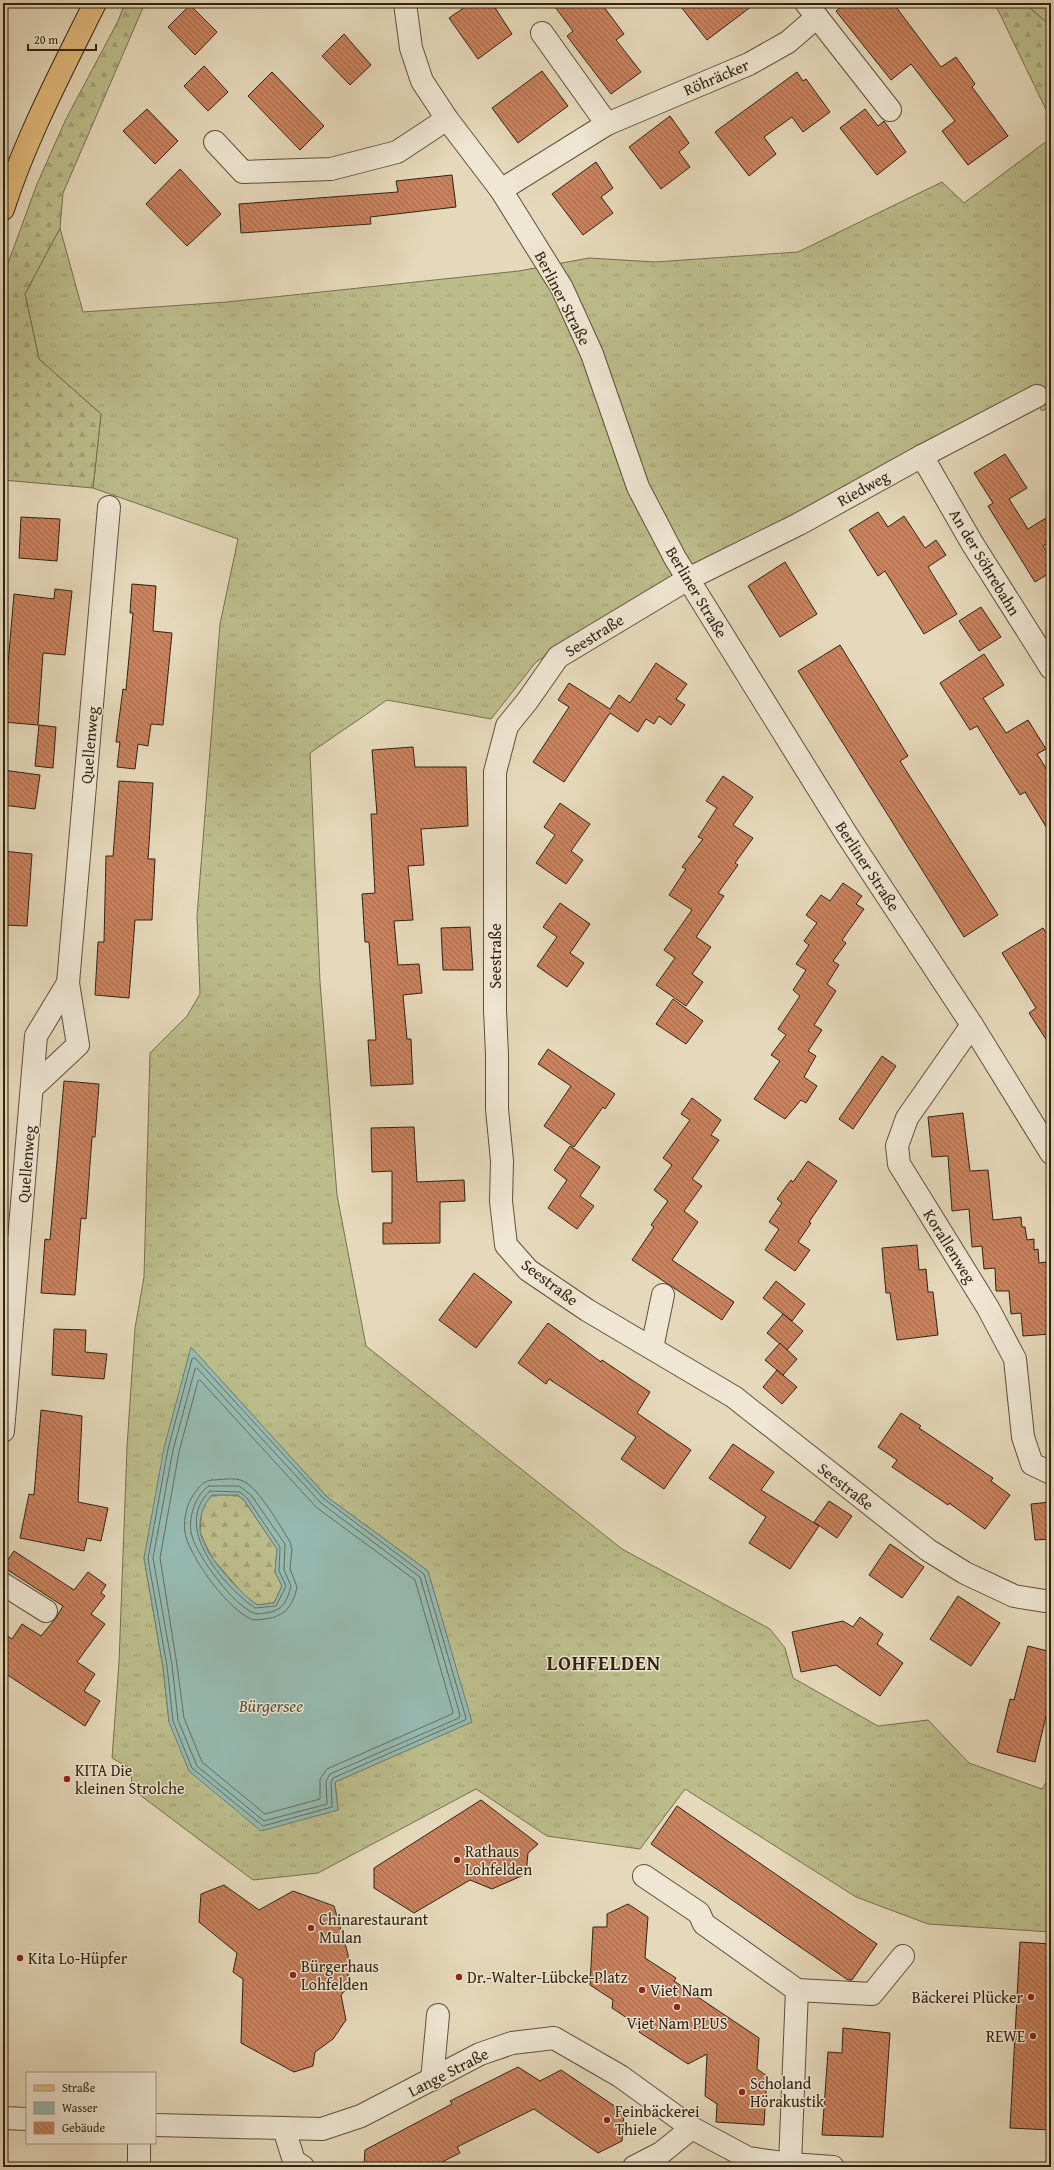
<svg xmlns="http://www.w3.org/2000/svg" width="1054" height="2170" font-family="'Gentium Book Plus',serif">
<defs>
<pattern id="grass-tufts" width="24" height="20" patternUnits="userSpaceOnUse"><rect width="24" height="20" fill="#bcbd8b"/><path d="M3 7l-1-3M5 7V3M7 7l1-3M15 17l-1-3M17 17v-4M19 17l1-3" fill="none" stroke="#a2a277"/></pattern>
<pattern id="forest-firs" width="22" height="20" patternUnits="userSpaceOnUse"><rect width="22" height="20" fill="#bcbd8b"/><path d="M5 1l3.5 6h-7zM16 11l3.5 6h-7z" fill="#a2a277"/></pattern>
<pattern id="building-back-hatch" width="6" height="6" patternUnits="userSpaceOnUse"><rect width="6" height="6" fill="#c9825e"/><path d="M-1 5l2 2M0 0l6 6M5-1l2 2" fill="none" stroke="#a46a4c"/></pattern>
</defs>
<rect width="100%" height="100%" fill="#e6d9bb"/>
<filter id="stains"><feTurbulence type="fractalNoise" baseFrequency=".005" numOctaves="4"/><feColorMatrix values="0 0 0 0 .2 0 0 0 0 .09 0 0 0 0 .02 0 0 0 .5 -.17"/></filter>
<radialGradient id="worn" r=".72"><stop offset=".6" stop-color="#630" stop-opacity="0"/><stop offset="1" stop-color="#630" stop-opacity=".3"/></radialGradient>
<!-- grass -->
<g fill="url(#grass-tufts)" stroke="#76704e" fill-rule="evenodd">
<path d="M1024 3H1051V26Z"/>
<path d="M1051 138V406L1042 411 1028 390 744 543 712 556 655 586 536 662 491 719 387 700 310 753 320 982 337 1195 366 1346 622 1549 770 1629 785 1648 793 1678 878 1726 928 1720 969 1763 1042 1789 1051 1775V1932L928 1924 856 1897 685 1789 640 1849 547 1836 476 1789 318 1873 253 1880 132 1789 131 1769 112 1758 119 1663 127 1447 135 1328 144 1277 150 1053 187 1016 200 994 197 916 220 624 238 539 93 488 101 414 39 359 25 294 60 228 83 312 227 302 519 271 589 258 655 262 798 252 942 182 964 203ZM191 1348 327 1497 428 1571 471 1722 335 1782 338 1810 169 1722 163 1667 144 1558Z"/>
</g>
<!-- forest -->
<g fill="url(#forest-firs)" stroke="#76704e">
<path d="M125 3H145L63 193 60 228 25 294 39 359 101 414 93 488 3 480V277L37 184 66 119 118 21Z"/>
<path d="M1000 3H1024L1051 26V120L996 6Z"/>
<path d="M212 1495H237L244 1500 277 1549 275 1572 282 1586 274 1603 257 1605 244 1595 212 1558 200 1532 202 1507Z"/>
</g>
<!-- water -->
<path fill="#96bab1" stroke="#6e7e71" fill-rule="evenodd" d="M191 1347 327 1497 428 1571 472 1722 335 1782 338 1810 261 1831 189 1771 169 1722 163 1667 144 1558 164 1448ZM212 1495H238L244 1500 277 1549 275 1572 282 1586 274 1603 257 1605C240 1593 202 1553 200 1531 199 1517 203 1505 212 1495Z"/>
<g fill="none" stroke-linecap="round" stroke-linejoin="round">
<!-- shore -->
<g stroke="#646e60" stroke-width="1">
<path d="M195 1358 324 1499 424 1574 466 1718 465 1720 333 1778 331 1783 332 1807 263 1826 192 1768 173 1721 167 1666 148 1559 168 1449 192 1359Z"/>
<path d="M197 1368 321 1503 420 1577 460 1715 459 1718 330 1774 326 1781 327 1804 264 1821 197 1766 178 1720 172 1665 153 1558 173 1450 195 1369Z"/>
<path d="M200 1380 316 1507 415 1580 453 1712 452 1714 327 1769 320 1779V1799L265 1814 202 1762 184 1718 177 1665 160 1558 179 1452 198 1381Z"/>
<path d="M212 1480C221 1480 234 1477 243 1481 258 1487 281 1527 290 1542L292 1549 290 1569 297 1587C293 1606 285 1616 266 1619 261 1619 256 1621 251 1619 228 1609 193 1561 186 1537 182 1525 186 1504 194 1494 199 1487 203 1481 212 1480Z"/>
<path d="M209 1486H239L251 1495 285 1544 284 1570 291 1586C287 1602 282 1611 266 1613 262 1613 258 1615 254 1613 233 1605 198 1557 192 1536 187 1521 195 1494 209 1486Z"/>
<path d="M210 1491 240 1492 247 1498 280 1547 279 1571 286 1586 276 1606 255 1608C224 1586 171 1527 210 1491Z"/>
</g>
</g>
<!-- building -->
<g fill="url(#building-back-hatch)" stroke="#312310">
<path d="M471 3H492L512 34 478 59 449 18Z"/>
<path d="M552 3H601L624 34 616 40 641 72 611 94 567 36 573 31Z"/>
<path d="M678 3H756L707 40Z"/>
<path d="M847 3H893L941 67 956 57 975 84 972 87 1008 136 968 165 942 131 955 121 911 64 891 80 836 11Z"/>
<path d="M190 5 217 32 195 55 168 27Z"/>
<path d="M344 34 371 65 350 85 322 56Z"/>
<path d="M204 66 228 92 208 111 184 86Z"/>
<path d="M542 71 568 106 518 143 492 108Z"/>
<path d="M272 72 324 126 300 150 248 96Z"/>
<path d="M797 72 803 81 806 79 830 112 803 132 792 117 764 137 776 154 749 176 715 132Z"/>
<path d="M147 109 178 141 155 164 123 131Z"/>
<path d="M865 109 878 126 884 121 906 152 877 175 840 128Z"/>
<path d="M670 116 689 143 679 152 690 167 661 189 629 147Z"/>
<path d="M596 162 613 188 601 197 613 213 583 235 552 194Z"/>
<path d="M180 169 221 214 187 246 146 204Z"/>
<path d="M452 175 456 207 370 217 371 224 241 233 239 204 398 192 396 181Z"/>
<path d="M1005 454 1027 488 1009 499 1028 529 1051 515V541L1043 546 1051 559V572L1035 582 988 506 993 503 974 473Z"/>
<path d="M878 512 888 527 904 516 925 548 936 540 946 555 928 567 957 614 924 634 885 571 878 576 849 530Z"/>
<path d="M21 517 60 519 57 561 19 558Z"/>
<path d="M785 562 817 614 780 637 748 586Z"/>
<path d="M132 584 156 586 153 631 172 633 163 725 151 724 148 746 138 744 135 769 117 767 120 742H116L123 689 126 690 133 613H130Z"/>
<path d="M55 589 72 591 65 655 43 653 38 725 3 722 14 594 54 599Z"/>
<path d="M981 607 1001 637 979 651 959 621Z"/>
<path d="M840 645 908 756 900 761 998 915 964 937 798 671Z"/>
<path d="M984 654 1004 685 983 698 1006 733 1028 720 1046 749 1037 754 1051 776V835L1025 792 1020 795 977 726 970 730 940 683Z"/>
<path d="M656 663 687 684 676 699 685 705 671 725 659 716 654 724 646 719 638 732 610 713 564 782 533 762 569 707 558 700 569 683 610 709 619 695 630 703Z"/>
<path d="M39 725 56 727 53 768 35 766Z"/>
<path d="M413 747 415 767H466L468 826 421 829 424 865 408 866 413 920 394 921 398 965 419 964 422 993 403 995 407 1039H411L413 1084 371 1086 368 1040H376L369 942H365L362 894 375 893 371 814H377L372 750Z"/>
<path d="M3 770 40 775 35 809 3 805Z"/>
<path d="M723 776 753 797 733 825 753 838 735 863 738 865 718 893 724 896 696 937 711 947 692 974 703 982 686 1006 656 985 675 958 664 950 692 910 669 895 686 869 682 867 703 839 698 837 717 808 706 801Z"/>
<path d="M119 781 153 783 148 859H155L152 920H135L129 998 95 995 98 942H104L106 856H113Z"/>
<path d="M560 803 590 824 571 851 583 860 566 884 536 863 555 835 544 827Z"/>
<path d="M3 851 32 854 27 926 3 925Z"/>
<path d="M843 883 862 896 856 904 864 909 842 940 846 943 833 961 839 965 827 984 836 991 814 1025 822 1030 808 1051 816 1056 804 1077 817 1086 806 1103 801 1100 785 1119 754 1099 780 1061 771 1055 786 1035 778 1029 800 996 793 990 806 970 796 964 809 945 804 941 817 923 806 915 821 895 830 901Z"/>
<path d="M560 903 590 924 570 953 584 963 567 987 537 966 557 937 543 927Z"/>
<path d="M470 927 473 970H443L441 928Z"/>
<path d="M1043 928 1051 941V1047L1029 1013 1036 1008 1002 953Z"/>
<path d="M673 999 703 1021 686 1044 656 1024Z"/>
<path d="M548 1049 615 1094 605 1109 603 1107 574 1147 544 1126 571 1086 538 1064Z"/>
<path d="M882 1056 896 1066 853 1129 839 1119Z"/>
<path d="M64 1081 99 1084 95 1137H92L86 1219 81 1218 75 1295 41 1293 45 1239 50 1240Z"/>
<path d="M692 1098 721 1120 711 1135 719 1140 692 1179 702 1186 684 1211 698 1222 672 1260 734 1302 722 1320 632 1260 654 1227 651 1225 668 1201 654 1190 672 1165 663 1158 690 1120 681 1114Z"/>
<path d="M963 1113 970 1171 988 1170 993 1220 1021 1217 1022 1227H1025L1027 1240 1034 1239V1250L1038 1249 1039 1263 1046 1262 1047 1272H1050L1051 1334 1023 1336 1021 1313 1011 1314 1009 1291H996L995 1268 984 1269 982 1246 972 1247 969 1209 952 1211 948 1156 932 1157 928 1117Z"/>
<path d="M414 1127 417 1182 464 1180 465 1201 440 1202V1243L383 1244V1223H392V1171L372 1172 371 1128Z"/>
<path d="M570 1146 600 1167 580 1196 594 1206 577 1229 548 1208 567 1180 554 1170Z"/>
<path d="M808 1161 837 1181 809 1222 811 1223 798 1242 810 1250 795 1271 765 1250 779 1229 769 1222 782 1203 777 1199 791 1180 793 1182Z"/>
<path d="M917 1245 919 1270 926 1269 928 1292H933L938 1335 897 1340 890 1293H886L882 1248Z"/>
<path d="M474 1273 512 1302 476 1348 439 1320Z"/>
<path d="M776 1281 805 1304 792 1321 763 1298Z"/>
<path d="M783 1314 803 1331 787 1350 767 1333Z"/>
<path d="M548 1323 601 1362 602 1360 650 1392 637 1413 691 1450 664 1489 621 1459 636 1437 549 1379 546 1384 518 1363Z"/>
<path d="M54 1329 86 1330 85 1352 107 1354 104 1379 52 1375Z"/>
<path d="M780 1343 797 1359 783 1375 765 1360Z"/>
<path d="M777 1370 797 1387 782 1404 763 1387Z"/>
<path d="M41 1410 82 1416 78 1502 108 1508 101 1541 87 1538 84 1551 20 1538 29 1494 34 1495Z"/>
<path d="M901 1413 921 1426 919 1428 993 1478 991 1481 1010 1495 985 1529 949 1503 948 1505 892 1467 897 1460 878 1447Z"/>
<path d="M733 1444 774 1472 761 1490 819 1526 790 1569 749 1543 766 1517 709 1478Z"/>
<path d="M829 1501 852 1516 837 1538 814 1522Z"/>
<path d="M1051 1502V1539L1035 1540 1031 1504Z"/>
<path d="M890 1544 924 1567 902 1598 869 1575Z"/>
<path d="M14 1551 74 1590 88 1572 106 1585 101 1593 105 1596 91 1614 105 1624 77 1662 95 1674 84 1691 100 1701 85 1726 3 1672V1633L12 1639 22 1624 41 1636 56 1618 63 1606 3 1567Z"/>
<path d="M958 1596 1000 1623 971 1666 930 1639Z"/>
<path d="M860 1617 883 1634 877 1644 903 1663 880 1696 836 1665 801 1672 792 1632 843 1621 853 1627Z"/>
<path d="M1028 1646 1051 1652V1709L1048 1708 1035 1762 997 1752 1010 1699 1014 1700Z"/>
<path d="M481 1800 538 1844 528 1853 526 1874 492 1889 470 1880 414 1913 374 1888V1868Z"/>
<path d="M677 1806 877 1944 852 1980H848L651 1844Z"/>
<path d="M224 1885 259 1910 293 1891 334 1906 348 1954V1987L341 1995 346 2020 333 2039 315 2052 313 2066 294 2072 241 2043 243 1979 233 1972 237 1953 199 1922 201 1894Z"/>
<path d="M628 1904 648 1917 645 1958 676 1978 674 1981 759 2038 757 2069 767 2076 764 2125 716 2122 717 2104 705 2096 707 2054 688 2064 639 2032 642 2028 612 2008 613 2000 590 1985 593 1927H607V1914Z"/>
<path d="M1020 1942 1051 1944V2130L1010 2128Z"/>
<path d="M843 2028 890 2033 883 2137 822 2135 828 2052 842 2053Z"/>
<path d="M518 2067 540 2081 561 2070 619 2109 624 2114 622 2141 598 2153 534 2109 457 2147 460 2153 432 2167H364L365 2150 452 2104 450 2101Z"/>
</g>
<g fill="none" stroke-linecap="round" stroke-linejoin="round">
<defs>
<g id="minor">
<path d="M405 3 411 48 422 81 447 119 501 190 562 288 592 354 638 487 675 558 847 835 972 1025 1051 1153"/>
<path d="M817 17 890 110"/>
<path d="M542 33 607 124"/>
<path d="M215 142 243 172 331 169 397 152 447 119"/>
<path d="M501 190 607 124 749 64 788 42 817 17 806 3"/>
<path d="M1037 396 922 456 799 524 688 579 558 657 528 700 507 726 495 772V1010L497 1055V1109L502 1161 501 1201 506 1245 528 1270 587 1310 734 1397 928 1550 965 1573 1014 1596 1051 1602"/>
<path d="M922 456 972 543 1051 668"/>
<path d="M972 1025 907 1118 897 1146 899 1164 988 1308 1015 1359 1023 1437 1032 1464 1051 1473"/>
<path d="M32 1088 78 1045 68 983"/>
<path d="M652 1348 663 1295"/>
<path d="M3 1431 36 1036 68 983 109 507"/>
<path d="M3 1584 46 1611"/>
<path d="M644 1876 699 1913 704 1924 797 1990 790 2164"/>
<path d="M797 1990 872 1994 903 1956"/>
<path d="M432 2080 438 2015"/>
<path d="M3 2118 27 2119"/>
<path d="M155 2125 322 2129 361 2116 480 2054 512 2043 554 2038 620 2076 692 2128 748 2158 790 2164 833 2167"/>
<path d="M284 2129 294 2161 303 2167"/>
<path d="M139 2167V2143"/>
<path d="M634 2167 661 2153 692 2128"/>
</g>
<path id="major" d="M3 209C26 138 62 70 95 3"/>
</defs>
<!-- minor casing -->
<use href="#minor" stroke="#5e503b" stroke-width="24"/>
<!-- major casing -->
<use href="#major" stroke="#312310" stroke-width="24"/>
<!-- minor -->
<use href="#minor" stroke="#efe6d3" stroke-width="22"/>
<!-- major -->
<use href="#major" stroke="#e3bc7e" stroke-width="22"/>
</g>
<!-- markers -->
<g fill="#8f2418" stroke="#efe6d3" stroke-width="1.5">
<circle cx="67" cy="1779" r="4"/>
<circle cx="457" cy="1860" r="4"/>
<circle cx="311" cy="1928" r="4"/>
<circle cx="20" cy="1958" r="4"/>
<circle cx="293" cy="1975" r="4"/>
<circle cx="459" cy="1977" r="4"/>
<circle cx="642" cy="1990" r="4"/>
<circle cx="1031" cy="1997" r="4"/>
<circle cx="677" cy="2007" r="4"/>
<circle cx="1033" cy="2036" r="4"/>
<circle cx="742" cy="2092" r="4"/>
<circle cx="607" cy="2120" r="4"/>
</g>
<g text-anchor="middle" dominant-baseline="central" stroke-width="3" stroke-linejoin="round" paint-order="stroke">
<!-- street labels -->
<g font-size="16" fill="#312310" stroke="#efe6d3">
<text transform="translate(716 77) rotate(-23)">Röhräcker</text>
<text transform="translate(563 298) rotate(63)">Berliner Straße</text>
<text transform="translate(863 488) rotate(-29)">Riedweg</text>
<text transform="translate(985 562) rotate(59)">An der Söhrebahn</text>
<text transform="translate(697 592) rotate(59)">Berliner Straße</text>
<text transform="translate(594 635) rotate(-32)">Seestraße</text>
<text transform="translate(89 745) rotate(-85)">Quellenweg</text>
<text transform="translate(868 866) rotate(57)">Berliner Straße</text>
<text transform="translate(495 956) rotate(-90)">Seestraße</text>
<text transform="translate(26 1164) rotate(-85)">Quellenweg</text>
<text transform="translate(950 1246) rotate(58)">Korallenweg</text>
<text transform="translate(550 1282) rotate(37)">Seestraße</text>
<text transform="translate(846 1486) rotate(38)">Seestraße</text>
<text transform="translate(448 2072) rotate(-27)">Lange Straße</text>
</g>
<!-- poi labels -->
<g font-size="16" fill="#312310" stroke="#efe6d3" text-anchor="start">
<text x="75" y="1770">KITA Die<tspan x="75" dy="18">kleinen Strolche</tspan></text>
<text x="465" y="1851">Rathaus<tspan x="465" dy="18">Lohfelden</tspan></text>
<text x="319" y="1919">Chinarestaurant<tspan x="319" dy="18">Mulan</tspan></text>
<text x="28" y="1958">Kita Lo-Hüpfer</text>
<text x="301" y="1966">Bürgerhaus<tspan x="301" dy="18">Lohfelden</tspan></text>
<text x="467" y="1977">Dr.-Walter-Lübcke-Platz</text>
<text x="650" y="1990">Viet Nam</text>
<text x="1023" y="1997" text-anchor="end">Bäckerei Plücker</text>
<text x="677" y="2023" text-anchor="middle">Viet Nam PLUS</text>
<text x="1025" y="2036" text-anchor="end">REWE</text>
<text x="750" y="2083">Scholand<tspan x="750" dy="18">Hörakustik</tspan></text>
<text x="615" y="2111">Feinbäckerei<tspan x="615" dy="18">Thiele</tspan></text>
</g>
<!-- water labels -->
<g font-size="17" font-style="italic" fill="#4f5040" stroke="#efe6d3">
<text x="271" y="1705">Bürgersee</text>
</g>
<!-- district labels -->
<g font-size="20" font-weight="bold" letter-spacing="1" fill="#312310" stroke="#efe6d3">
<text x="604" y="1662">LOHFELDEN</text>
</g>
</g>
<!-- margin -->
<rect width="1054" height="2170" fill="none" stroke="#e6d9bb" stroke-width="16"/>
<rect x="4" y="4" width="1046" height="2162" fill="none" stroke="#312310" stroke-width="2"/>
<rect x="8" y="8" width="1038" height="2154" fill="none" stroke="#312310"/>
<!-- legend -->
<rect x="26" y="2072" width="130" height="72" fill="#efe6d3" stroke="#a39885"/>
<rect x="34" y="2085" width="20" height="6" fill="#e3bc7e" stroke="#a39885"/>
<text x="62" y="2092" font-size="12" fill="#312310">Straße</text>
<rect x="34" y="2102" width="20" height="12" fill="#96bab1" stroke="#a39885"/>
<text x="62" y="2112" font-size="12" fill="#312310">Wasser</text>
<rect x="34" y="2122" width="20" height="12" fill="url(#building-back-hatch)" stroke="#a39885"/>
<text x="62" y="2132" font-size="12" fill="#312310">Gebäude</text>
<!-- scale -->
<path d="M28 44v6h68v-6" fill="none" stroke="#312310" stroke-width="2"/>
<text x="34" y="44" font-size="12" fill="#312310" stroke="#efe6d3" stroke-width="3" paint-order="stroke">20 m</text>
<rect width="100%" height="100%" filter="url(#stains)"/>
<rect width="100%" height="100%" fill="url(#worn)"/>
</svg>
